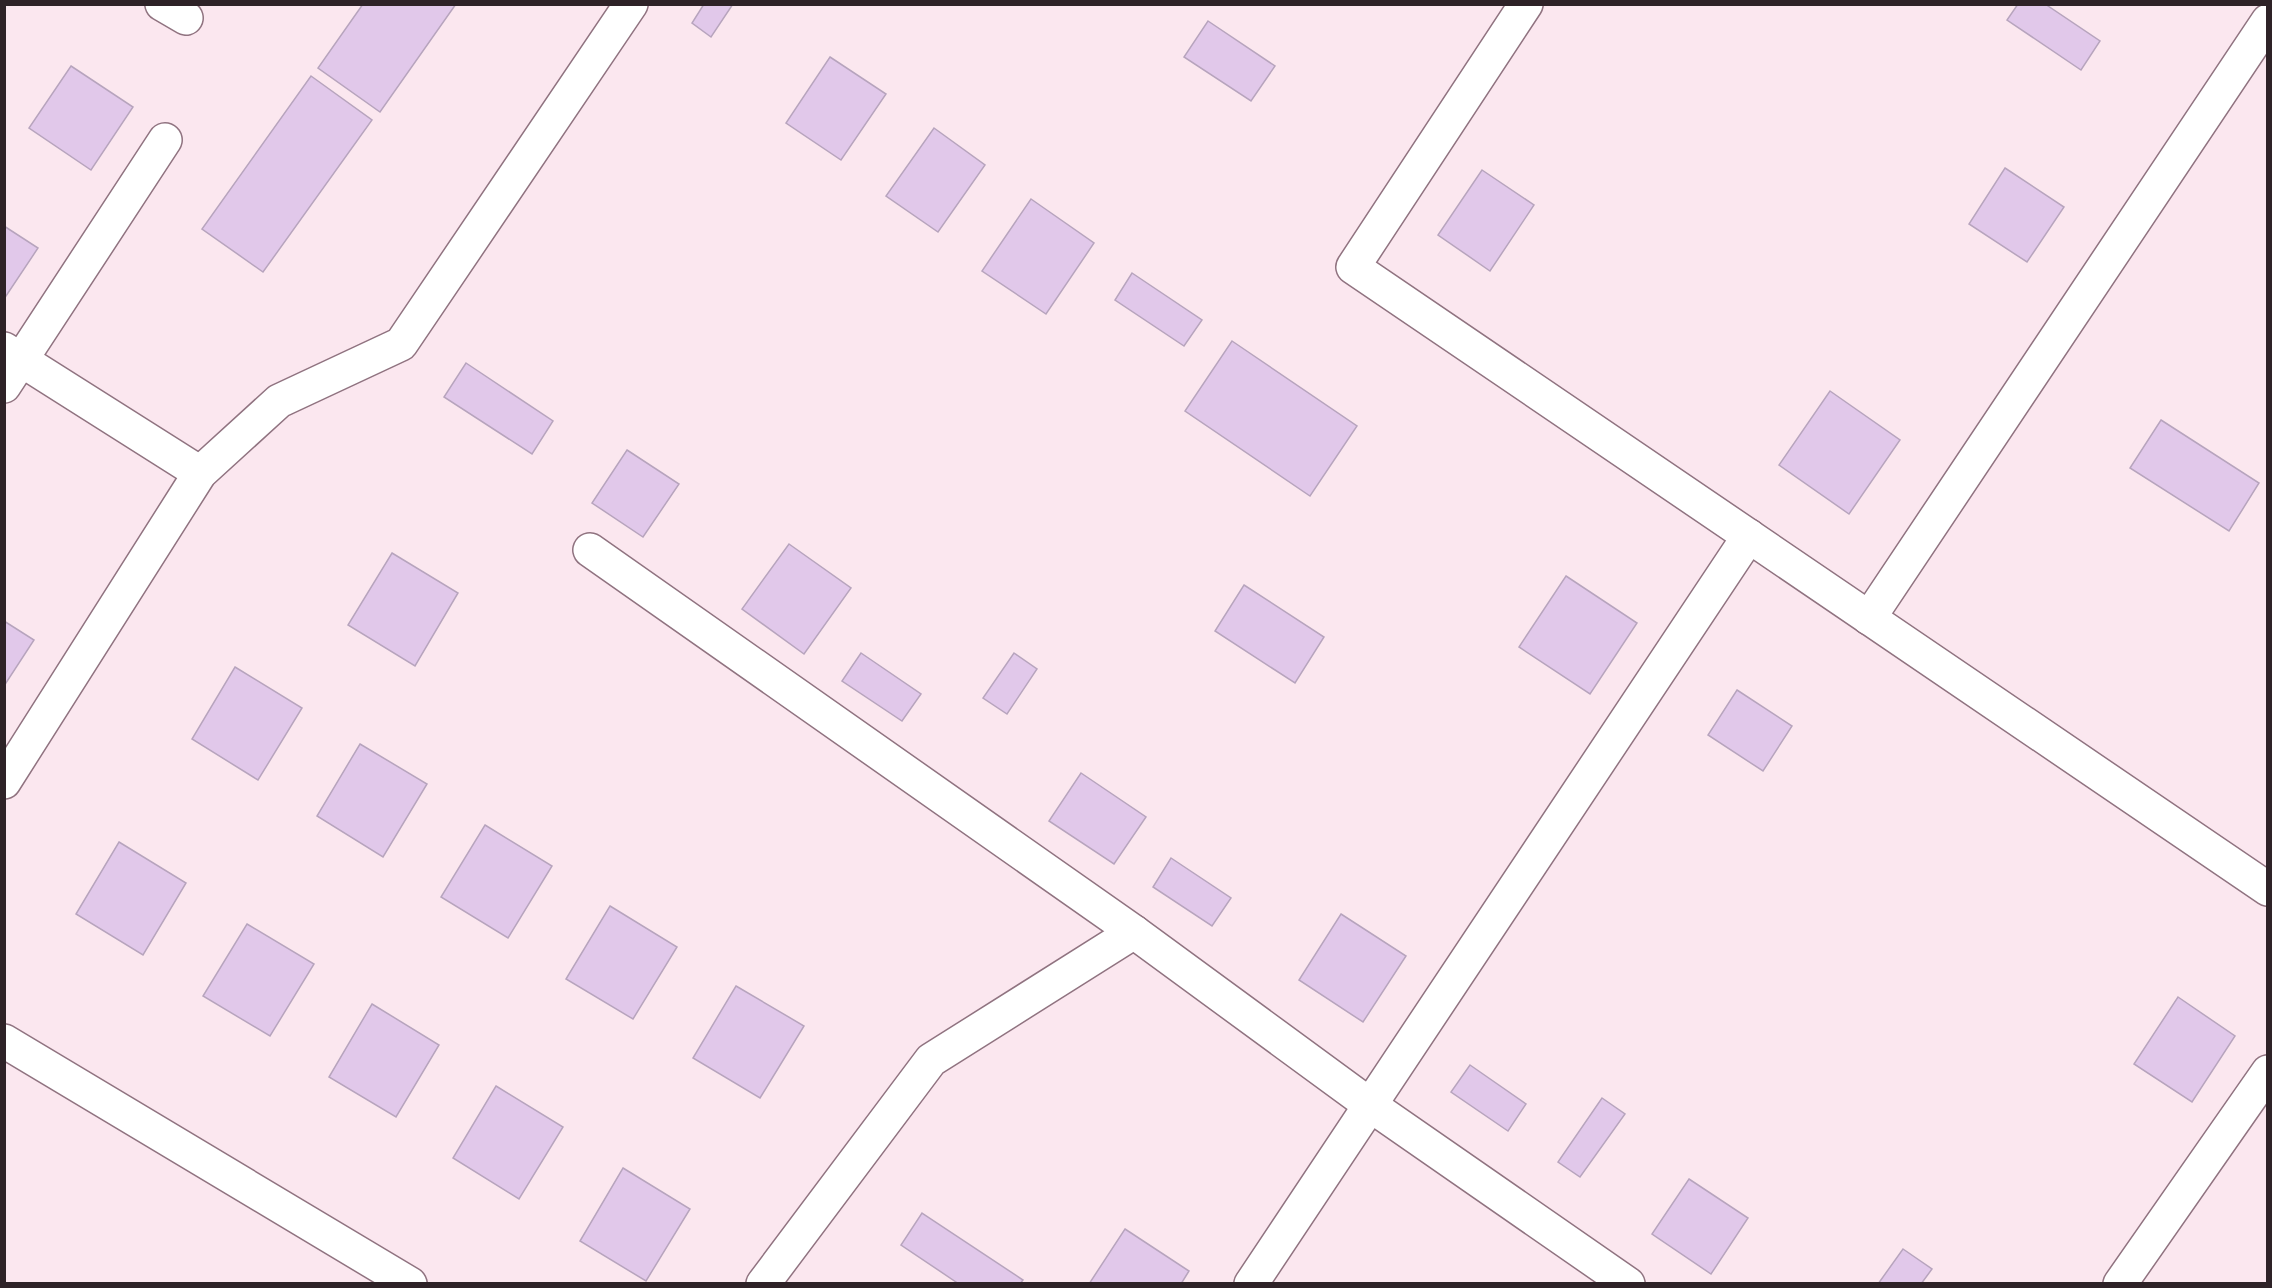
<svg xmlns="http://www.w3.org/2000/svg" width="2272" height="1288" font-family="Rubik,sans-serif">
<rect width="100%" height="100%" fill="#fbe7ef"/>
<!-- building -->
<g fill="#e1c8ea" stroke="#b7a4bd" stroke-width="1.5">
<path d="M363 4H456L380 112 318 68Z"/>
<path d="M704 4H733L711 37 692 23Z"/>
<path d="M2018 4H2045L2100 41 2081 70 2007 20Z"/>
<path d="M1208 21 1275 66 1251 101 1184 57Z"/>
<path d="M830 57 886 94 841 160 786 123Z"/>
<path d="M71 66 133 107 91 170 29 128Z"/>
<path d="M311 76 372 120 263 272 202 229Z"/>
<path d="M934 128 985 165 938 232 886 196Z"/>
<path d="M2005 168 2064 207 2027 262 1969 224Z"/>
<path d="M1482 170 1534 205 1490 271 1438 235Z"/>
<path d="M1031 199 1094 243 1046 314 982 271Z"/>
<path d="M4 226 38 248 4 299Z"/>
<path d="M1132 273 1202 320 1184 346 1115 300Z"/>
<path d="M1232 341 1357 426 1310 496 1185 411Z"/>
<path d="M466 363 553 421 532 454 444 397Z"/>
<path d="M1830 391 1900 440 1849 514 1779 465Z"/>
<path d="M2161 420 2259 483 2229 531 2130 468Z"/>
<path d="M627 450 679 484 643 537 592 503Z"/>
<path d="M789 544 851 588 804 654 742 609Z"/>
<path d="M392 553 458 593 415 666 348 625Z"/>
<path d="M1566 576 1637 623 1590 694 1519 647Z"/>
<path d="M1244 585 1324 637 1295 683 1215 631Z"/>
<path d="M4 621 34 640 4 686Z"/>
<path d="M861 653 921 694 902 721 842 681Z"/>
<path d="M1014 653 1037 669 1007 714 983 698Z"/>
<path d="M235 667 302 708 258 780 192 739Z"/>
<path d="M1737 690 1792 726 1763 771 1708 735Z"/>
<path d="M360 744 427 784 383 857 317 816Z"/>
<path d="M1081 773 1146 817 1114 864 1049 821Z"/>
<path d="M485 825 552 866 508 938 441 897Z"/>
<path d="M119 842 186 883 143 955 76 914Z"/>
<path d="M1171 858 1231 898 1212 926 1153 887Z"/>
<path d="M610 906 677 947 633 1019 566 979Z"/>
<path d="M1341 914 1406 956 1363 1022 1299 980Z"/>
<path d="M247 924 314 964 270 1036 203 996Z"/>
<path d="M736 986 804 1026 760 1098 693 1058Z"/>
<path d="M2178 997 2235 1036 2192 1102 2134 1064Z"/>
<path d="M372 1004 439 1045 396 1117 329 1077Z"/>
<path d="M1470 1065 1526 1104 1508 1131 1451 1092Z"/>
<path d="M496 1086 563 1127 519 1199 453 1158Z"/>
<path d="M1602 1098 1625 1114 1580 1177 1558 1162Z"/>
<path d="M623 1168 690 1209 646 1281 580 1241Z"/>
<path d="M1689 1179 1748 1218 1711 1274 1652 1234Z"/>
<path d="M922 1213 1023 1280 1020 1284H959L901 1245Z"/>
<path d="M1125 1229 1189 1271 1181 1284H1089Z"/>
<path d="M1903 1249 1932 1269 1921 1284H1878Z"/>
</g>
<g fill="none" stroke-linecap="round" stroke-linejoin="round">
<defs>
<g id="minor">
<path d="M162 4 186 18"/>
<path d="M1526 4 1353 267 2268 889"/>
<path d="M4 349 200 473"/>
<path d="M4 386 165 140"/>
<path d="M590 550 1134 932 1370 1105 1628 1284"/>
<path d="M1869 618 2268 21"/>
<path d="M4 782 200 473 279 401 401 344 631 4"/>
<path d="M4 1041 410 1284"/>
<path d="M763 1284 931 1060 1134 932"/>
<path d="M1251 1284 1749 536"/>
<path d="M2120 1284 2268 1072"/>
</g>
</defs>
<!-- minor casing -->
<use href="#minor" stroke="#907380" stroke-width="36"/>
<!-- minor -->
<use href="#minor" stroke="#fff" stroke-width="33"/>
</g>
<!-- border -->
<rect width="2272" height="1288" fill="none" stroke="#2e2227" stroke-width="12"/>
</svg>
